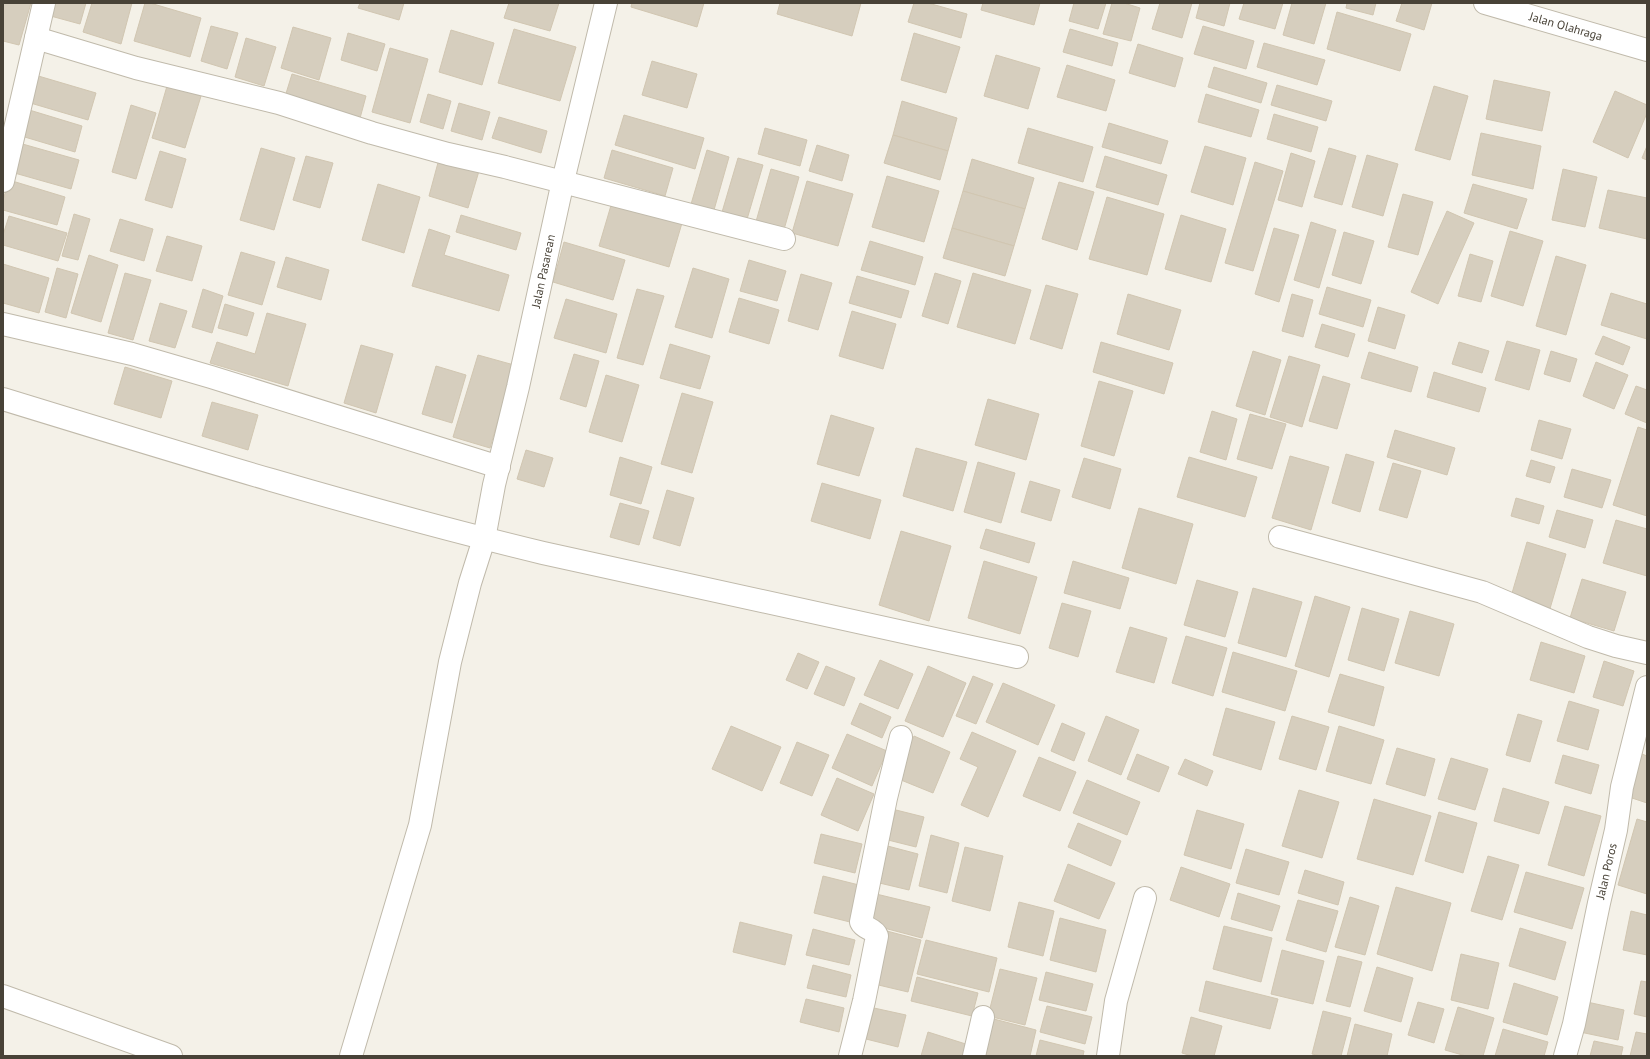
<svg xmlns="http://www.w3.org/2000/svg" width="1650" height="1059" font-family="'PT Sans',sans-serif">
<rect width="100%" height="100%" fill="#f4f1e8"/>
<!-- building -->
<g fill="#d6cebe" stroke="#d1c6b1">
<path d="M3 3H31L19 45 3 41Z"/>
<path d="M51 3H86L80 24 47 15Z"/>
<path d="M92 3H132L121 44 83 32Z"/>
<path d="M145 3H150L201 18 190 57 134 41Z"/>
<path d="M360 3H404L399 20 358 8Z"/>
<path d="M509 3H559L550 31 504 18Z"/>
<path d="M632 3H704L697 27 631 7Z"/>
<path d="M780 3H861L852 36 777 14Z"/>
<path d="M914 3H928L967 14 961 38 908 22Z"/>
<path d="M983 3H1040L1034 25 981 10Z"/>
<path d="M1074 3H1106L1098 29 1069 21Z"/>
<path d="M1112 3H1124L1140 8 1131 41 1103 34Z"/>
<path d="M1160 3H1192L1182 38 1152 29Z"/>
<path d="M1200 3H1230L1224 26 1196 18Z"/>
<path d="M1244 3H1283L1275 29 1239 19Z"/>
<path d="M1292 3H1326L1314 44 1283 35Z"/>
<path d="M1347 3H1376L1373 15 1346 8Z"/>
<path d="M1402 3H1432L1424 30 1396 21Z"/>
<path d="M1337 12 1411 34 1400 71 1327 49Z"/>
<path d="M211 26 238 33 227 69 201 61Z"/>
<path d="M1203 26 1254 41 1246 69 1194 54Z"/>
<path d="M293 27 331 38 319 80 281 68Z"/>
<path d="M514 29 576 47 560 101 498 83Z"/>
<path d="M1070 29 1118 43 1112 66 1063 52Z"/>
<path d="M451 30 494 43 482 85 439 72Z"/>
<path d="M348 33 385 44 377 71 341 60Z"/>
<path d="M914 33 960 47 946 93 901 80Z"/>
<path d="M246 38 276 47 264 86 235 77Z"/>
<path d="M1264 43 1325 60 1317 85 1257 67Z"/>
<path d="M1138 44 1183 58 1175 87 1129 73Z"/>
<path d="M390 48 428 59 410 123 372 112Z"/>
<path d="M996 55 1040 68 1028 109 984 96Z"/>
<path d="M652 61 697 74 687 108 642 95Z"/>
<path d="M1067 65 1115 80 1106 111 1057 97Z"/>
<path d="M1214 67 1267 83 1261 103 1208 87Z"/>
<path d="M292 74 366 96 359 122 284 100Z"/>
<path d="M35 75 96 93 88 120 27 102Z"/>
<path d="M1494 80 1550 92 1542 131 1486 119Z"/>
<path d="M1277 85 1332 101 1326 121 1271 105Z"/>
<path d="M167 86 201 96 185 148 152 138Z"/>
<path d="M1434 86 1468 96 1450 160 1415 150Z"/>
<path d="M1615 91 1647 105V113L1628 158 1593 142Z"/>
<path d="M428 94 451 101 443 129 420 122Z"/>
<path d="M1206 94 1259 110 1251 137 1198 122Z"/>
<path d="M902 101 957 118 948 151 893 135Z"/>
<path d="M459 103 490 112 482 140 451 131Z"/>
<path d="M131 105 156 113 136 179 112 172Z"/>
<path d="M26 109 82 126 75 152 18 135Z"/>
<path d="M1274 114 1318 127 1311 152 1267 139Z"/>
<path d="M624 115 704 138 695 169 615 145Z"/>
<path d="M499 117 547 131 541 153 492 138Z"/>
<path d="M1109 123 1168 141 1161 164 1102 147Z"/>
<path d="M765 128 807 140 800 166 758 154Z"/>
<path d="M1028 128 1093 147 1083 182 1018 163Z"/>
<path d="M1481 133 1541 146 1533 189 1472 175Z"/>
<path d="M893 135 948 151 940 180 884 163Z"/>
<path d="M19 143 79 160 71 189 11 172Z"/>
<path d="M817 145 849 155 842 181 809 171Z"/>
<path d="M1205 146 1246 158 1233 205 1191 192Z"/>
<path d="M1647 146V160L1642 158Z"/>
<path d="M261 148 295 158 274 230 240 220Z"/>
<path d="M1329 148 1356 156 1342 205 1314 197Z"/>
<path d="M612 150 673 168 665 196 604 178Z"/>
<path d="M707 150 729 157 712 217 689 211Z"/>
<path d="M160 151 186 159 172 208 145 200Z"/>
<path d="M1291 153 1315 161 1302 207 1278 200Z"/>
<path d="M1367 155 1398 164 1383 216 1352 207Z"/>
<path d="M306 156 333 163 320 208 293 200Z"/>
<path d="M1105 156 1167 175 1158 205 1096 187Z"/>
<path d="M738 158 763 165 745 226 720 219Z"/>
<path d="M439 159 479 171 468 208 429 196Z"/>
<path d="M972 159 1034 178 1025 209 963 191Z"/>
<path d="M1255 162 1283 171 1253 271 1225 263Z"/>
<path d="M771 169 799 177 783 233 755 225Z"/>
<path d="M1563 169 1597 177 1585 227 1552 220Z"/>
<path d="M887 176 939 191 924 242 872 227Z"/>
<path d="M9 180 65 197 57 225 3 210V200Z"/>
<path d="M807 181 853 194 838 246 792 233Z"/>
<path d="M1059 182 1094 192 1077 250 1042 239Z"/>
<path d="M378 184 420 197 404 253 362 240Z"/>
<path d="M1473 184 1527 199 1517 229 1464 213Z"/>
<path d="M1608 190 1647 198V239L1599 228Z"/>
<path d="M963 191 1025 209 1014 246 952 228Z"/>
<path d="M1403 194 1433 202 1418 255 1388 247Z"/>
<path d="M1107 197 1164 214 1147 275 1089 259Z"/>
<path d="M612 202 682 223 669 267 599 246Z"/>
<path d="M1447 211 1474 223 1438 304 1411 292Z"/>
<path d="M74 214 90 219 78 260 62 256Z"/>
<path d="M461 215 521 233 516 250 456 232Z"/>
<path d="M1181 215 1226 229 1211 282 1165 269Z"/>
<path d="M9 216 67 233 58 261 3 245V235Z"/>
<path d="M120 219 153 229 144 261 110 251Z"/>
<path d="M1311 222 1336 230 1319 288 1294 280Z"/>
<path d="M952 228 1014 246 1005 276 943 258Z"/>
<path d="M1274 228 1299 235 1279 302 1255 294Z"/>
<path d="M429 229 450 236 444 255 509 275 499 311 412 286Z"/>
<path d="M1510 231 1543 241 1523 306 1491 296Z"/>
<path d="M1344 232 1374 241 1361 284 1332 275Z"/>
<path d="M167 236 202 246 192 281 156 271Z"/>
<path d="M870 241 923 257 915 285 861 270Z"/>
<path d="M564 242 625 260 613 300 553 282Z"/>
<path d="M241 252 275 262 262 305 228 295Z"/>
<path d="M1470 254 1493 261 1481 302 1458 296Z"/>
<path d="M89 255 118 265 101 322 71 313Z"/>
<path d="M1556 256 1586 265 1566 335 1536 326Z"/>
<path d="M286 257 329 270 321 300 277 287Z"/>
<path d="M749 260 786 271 777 301 740 291Z"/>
<path d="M3 264 49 278 39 313 3 303Z"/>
<path d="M57 268 78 274 66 318 45 312Z"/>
<path d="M693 268 729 279 712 338 675 327Z"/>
<path d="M125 273 151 280 133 340 108 333Z"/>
<path d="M935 273 961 281 948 324 922 316Z"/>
<path d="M973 273 1031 290 1015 344 957 327Z"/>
<path d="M801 274 832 283 818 330 788 321Z"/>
<path d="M857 276 909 291 901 318 849 303Z"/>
<path d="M1046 285 1078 294 1062 349 1030 339Z"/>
<path d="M1327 287 1371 300 1363 327 1319 314Z"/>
<path d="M203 289 223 296 212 333 192 327Z"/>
<path d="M637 289 664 296 643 365 617 358Z"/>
<path d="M1611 293 1647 304V339L1601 325Z"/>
<path d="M1128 294 1181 310 1169 350 1117 334Z"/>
<path d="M1292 294 1313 300 1303 337 1282 331Z"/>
<path d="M739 298 779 310 769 344 729 332Z"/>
<path d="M566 299 617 314 606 353 554 338Z"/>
<path d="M160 303 187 311 175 348 149 341Z"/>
<path d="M225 304 254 313 247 336 218 328Z"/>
<path d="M1378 307 1405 315 1395 349 1368 341Z"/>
<path d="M852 311 896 324 883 369 839 356Z"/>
<path d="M267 313 306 324 288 386 210 363 217 342 255 354Z"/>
<path d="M1322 324 1355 334 1348 357 1315 347Z"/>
<path d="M1603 336 1630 347 1623 365 1595 354Z"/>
<path d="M1507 341 1540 350 1529 390 1495 380Z"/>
<path d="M1101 342 1173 363 1164 394 1093 372Z"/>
<path d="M1459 342 1489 351 1482 373 1452 364Z"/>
<path d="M670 344 710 356 700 389 660 378Z"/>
<path d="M361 345 393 354 376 413 344 403Z"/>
<path d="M1253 351 1281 360 1265 415 1236 406Z"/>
<path d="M1551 351 1577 359 1570 382 1544 374Z"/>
<path d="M1369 352 1418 367 1411 392 1361 378Z"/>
<path d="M574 354 599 361 586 407 560 399Z"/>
<path d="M478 355 514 365 490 448 453 437Z"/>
<path d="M1289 356 1320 365 1302 427 1270 417Z"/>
<path d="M1596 362 1628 375 1614 409 1583 396Z"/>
<path d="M436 366 466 375 452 423 422 414Z"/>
<path d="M125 367 172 381 161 418 114 404Z"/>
<path d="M1434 372 1486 388 1479 412 1427 397Z"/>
<path d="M606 375 639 385 622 442 589 432Z"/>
<path d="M1323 376 1350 384 1337 429 1309 421Z"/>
<path d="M1099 381 1133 391 1114 456 1081 446Z"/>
<path d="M1636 386 1647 390V423L1625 414Z"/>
<path d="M682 393 713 402 692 473 661 464Z"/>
<path d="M988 399 1039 414 1026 460 975 445Z"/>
<path d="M212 402 258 415 248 450 202 436Z"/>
<path d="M1212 411 1237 419 1226 460 1200 452Z"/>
<path d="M1250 414 1286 424 1272 469 1237 459Z"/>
<path d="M831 415 874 428 859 476 817 464Z"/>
<path d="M1539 420 1571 429 1562 459 1531 450Z"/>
<path d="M1638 427 1647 430V516L1613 505Z"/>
<path d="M1395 430 1455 448 1447 475 1387 457Z"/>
<path d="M916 448 967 462 953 511 903 496Z"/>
<path d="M526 450 553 458 544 487 517 479Z"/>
<path d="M1346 454 1374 462 1360 512 1332 503Z"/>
<path d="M1290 456 1329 467 1311 530 1272 518Z"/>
<path d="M620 457 652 467 641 504 610 495Z"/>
<path d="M1189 457 1257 477 1245 517 1177 497Z"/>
<path d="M1084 458 1121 469 1110 509 1072 497Z"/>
<path d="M1531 460 1555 467 1550 483 1526 476Z"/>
<path d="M978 462 1015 473 1001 523 964 512Z"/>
<path d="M1393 463 1421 471 1407 518 1379 510Z"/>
<path d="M1572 469 1611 480 1602 508 1564 497Z"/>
<path d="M1030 481 1060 490 1051 521 1021 512Z"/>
<path d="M822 483 881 500 870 539 811 521Z"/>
<path d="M667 490 694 498 680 546 653 538Z"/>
<path d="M1516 498 1544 506 1539 524 1511 516Z"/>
<path d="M620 503 649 511 639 545 610 537Z"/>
<path d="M1139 508 1193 524 1176 584 1122 568Z"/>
<path d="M1557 510 1593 520 1585 548 1549 537Z"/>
<path d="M1616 520 1647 529V576L1603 563Z"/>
<path d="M986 529 1035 543 1029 563 980 548Z"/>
<path d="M901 531 951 546 929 621 879 605Z"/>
<path d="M1527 542 1566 554 1549 612 1510 600Z"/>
<path d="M984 561 1037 577 1020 634 968 618Z"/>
<path d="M1073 561 1129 578 1120 609 1064 593Z"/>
<path d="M1582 579 1626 592 1614 631 1570 618Z"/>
<path d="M1197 580 1238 592 1225 637 1184 625Z"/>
<path d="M1253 588 1302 602 1286 657 1238 643Z"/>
<path d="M1315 596 1350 607 1329 677 1295 666Z"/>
<path d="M1062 603 1091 611 1078 657 1049 648Z"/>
<path d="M1362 608 1399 619 1384 671 1348 660Z"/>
<path d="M1410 611 1454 624 1439 676 1395 663Z"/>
<path d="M1130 627 1167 638 1154 683 1116 672Z"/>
<path d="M1186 636 1227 648 1213 696 1172 683Z"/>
<path d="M1541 642 1585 656 1574 693 1530 680Z"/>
<path d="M1233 652 1297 671 1285 711 1222 692Z"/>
<path d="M798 653 819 662 807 689 786 680Z"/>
<path d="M880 660 913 674 898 709 864 695Z"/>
<path d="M1604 661 1634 671 1623 706 1593 697Z"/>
<path d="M826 666 855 678 844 706 814 694Z"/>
<path d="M928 666 966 683 943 737 905 721Z"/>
<path d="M1340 674 1384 687 1374 726 1328 712Z"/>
<path d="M973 676 993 684 976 724 956 716Z"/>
<path d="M1003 683 1055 705 1038 745 986 722Z"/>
<path d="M1569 701 1599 710 1588 750 1557 741Z"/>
<path d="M860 703 891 717 882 738 851 724Z"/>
<path d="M1226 708 1275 722 1261 770 1213 755Z"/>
<path d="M1518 714 1542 721 1530 762 1506 755Z"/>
<path d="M1106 716 1139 730 1121 775 1088 761Z"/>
<path d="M1292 716 1329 727 1316 770 1279 759Z"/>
<path d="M1062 723 1085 733 1074 761 1051 751Z"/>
<path d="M731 726 781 747 762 791 712 769Z"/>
<path d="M1339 726 1384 740 1371 784 1326 771Z"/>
<path d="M972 732 1016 751 988 817 961 805 978 767 960 759Z"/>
<path d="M847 734 887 751 872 786 832 768Z"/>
<path d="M914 736 950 752 933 793 896 778Z"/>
<path d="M797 742 829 755 812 796 780 783Z"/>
<path d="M1397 748 1435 759 1425 796 1386 784Z"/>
<path d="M1137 754 1169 767 1159 792 1127 779Z"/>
<path d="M1642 754 1647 756V803L1629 797Z"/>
<path d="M1563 755 1599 765 1591 794 1555 783Z"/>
<path d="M1039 757 1076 772 1060 811 1023 796Z"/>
<path d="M1451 758 1488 769 1475 810 1438 799Z"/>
<path d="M1185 759 1213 771 1207 786 1178 774Z"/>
<path d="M837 778 874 794 858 831 821 815Z"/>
<path d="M1087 780 1140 802 1127 835 1073 813Z"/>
<path d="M1503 788 1549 802 1539 834 1494 821Z"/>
<path d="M1299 790 1339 802 1322 858 1282 846Z"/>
<path d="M1374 799 1431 816 1413 875 1357 859Z"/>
<path d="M1565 806 1601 816 1584 876 1548 865Z"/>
<path d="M896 810 924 817 916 847 888 840Z"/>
<path d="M1197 810 1244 824 1231 869 1184 855Z"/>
<path d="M1439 812 1477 823 1463 873 1425 861Z"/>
<path d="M1637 819 1647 822V894L1618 885Z"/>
<path d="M1078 823 1121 841 1111 866 1068 847Z"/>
<path d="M821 834 862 844 855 873 814 863Z"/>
<path d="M931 835 959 843 947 893 919 886Z"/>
<path d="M880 844 918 854 909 890 871 881Z"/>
<path d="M965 847 1003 856 990 911 952 901Z"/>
<path d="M1246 849 1289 862 1279 895 1236 883Z"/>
<path d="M1488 856 1519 865 1502 920 1471 911Z"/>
<path d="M1068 864 1115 883 1099 919 1054 901Z"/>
<path d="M1181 867 1230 884 1219 917 1170 900Z"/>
<path d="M1305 870 1344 882 1338 905 1298 893Z"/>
<path d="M1526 872 1584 888 1572 929 1514 912Z"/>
<path d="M823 876 863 886 854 923 814 913Z"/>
<path d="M1396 887 1451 903 1432 971 1377 954Z"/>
<path d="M872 893 930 907 922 938 865 923Z"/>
<path d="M1238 893 1280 906 1272 931 1231 919Z"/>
<path d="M1350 897 1379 906 1365 955 1335 947Z"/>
<path d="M1298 900 1338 911 1326 952 1286 940Z"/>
<path d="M1019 902 1054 911 1043 956 1008 947Z"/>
<path d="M1631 911 1647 915V955L1623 950Z"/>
<path d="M1060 918 1106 930 1096 972 1050 960Z"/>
<path d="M740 922 792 935 785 965 733 952Z"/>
<path d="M1224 926 1272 938 1261 982 1213 969Z"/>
<path d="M1520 928 1566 942 1555 980 1509 966Z"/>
<path d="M813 929 855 940 849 965 806 955Z"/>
<path d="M883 930 921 940 908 992 870 983Z"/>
<path d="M926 940 997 958 989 992 917 974Z"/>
<path d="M1282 950 1324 961 1313 1004 1271 994Z"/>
<path d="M1461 954 1499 963 1488 1009 1451 1000Z"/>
<path d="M1338 956 1362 962 1350 1007 1326 1001Z"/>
<path d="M813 965 851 975 846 997 807 988Z"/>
<path d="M1377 967 1413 978 1401 1022 1364 1011Z"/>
<path d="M1000 969 1037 978 1025 1025 988 1016Z"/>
<path d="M1046 972 1093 984 1086 1011 1039 1000Z"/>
<path d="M917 977 978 993 972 1016 911 1001Z"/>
<path d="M1206 981 1278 999 1270 1029 1199 1011Z"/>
<path d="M1641 981 1647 982V1017L1634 1014Z"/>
<path d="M1514 983 1558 997 1547 1035 1503 1022Z"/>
<path d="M806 999 844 1008 839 1032 800 1022Z"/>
<path d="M1418 1002 1444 1009 1434 1043 1408 1035Z"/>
<path d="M1587 1002 1624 1010 1618 1040 1580 1032Z"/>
<path d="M1047 1006 1092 1017 1085 1044 1040 1032Z"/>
<path d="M1458 1007 1494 1018 1483 1056H1466L1445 1050Z"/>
<path d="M874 1008 906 1015 898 1047 866 1039Z"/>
<path d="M1323 1011 1351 1018 1341 1056H1321L1312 1054Z"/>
<path d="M1191 1017 1222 1026 1214 1056H1192L1182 1053Z"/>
<path d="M990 1018 1036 1030 1030 1056H980Z"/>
<path d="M1355 1024 1392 1034 1387 1056H1347Z"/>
<path d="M1503 1029 1548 1042 1544 1056H1495Z"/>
<path d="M928 1032 972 1046 969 1056H921Z"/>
<path d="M1636 1032 1647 1034V1056H1630Z"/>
<path d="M1040 1040 1084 1051 1083 1056H1036Z"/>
<path d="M1594 1041 1623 1047 1621 1056H1590Z"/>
</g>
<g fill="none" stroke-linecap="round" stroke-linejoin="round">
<defs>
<g id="minor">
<path d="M1485 3 1647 50"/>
<path d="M36 38 136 68 279 103 372 133 448 154 505 167 784 239"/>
<path d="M3 181 44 3"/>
<path d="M3 324 132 354 211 377 499 467"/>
<path d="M3 399C182 454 361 509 543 553L1017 657"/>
<path d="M1280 537 1482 592 1588 637 1616 646 1647 653"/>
<path d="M3 996 171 1056"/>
<path d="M351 1056 420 825 450 662 470 583 484 539 494 485 518 387 563 181 606 3"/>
<path d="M850 1056 864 1001 877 936C874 928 864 929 861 922L886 798 901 737"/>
<path d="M974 1056 983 1017"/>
<path d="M1108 1056 1116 1001 1145 898"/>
<path d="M1565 1056 1574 1024 1599 903 1616 830 1622 787 1647 687"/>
</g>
</defs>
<!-- minor casing -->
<use href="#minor" stroke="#c0baab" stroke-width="24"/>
<!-- minor -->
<use href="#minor" stroke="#fff" stroke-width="22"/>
</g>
<g text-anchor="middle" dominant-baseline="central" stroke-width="3" stroke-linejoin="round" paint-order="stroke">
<!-- street labels -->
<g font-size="12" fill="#484237" stroke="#fff">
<text transform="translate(1566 26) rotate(16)">Jalan Olahraga</text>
<text transform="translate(543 271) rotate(-78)">Jalan Pasarean</text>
<text transform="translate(1606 871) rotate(-77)">Jalan Poros</text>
</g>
</g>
<!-- border -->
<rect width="1650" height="1059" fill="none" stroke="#484237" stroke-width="8"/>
</svg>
